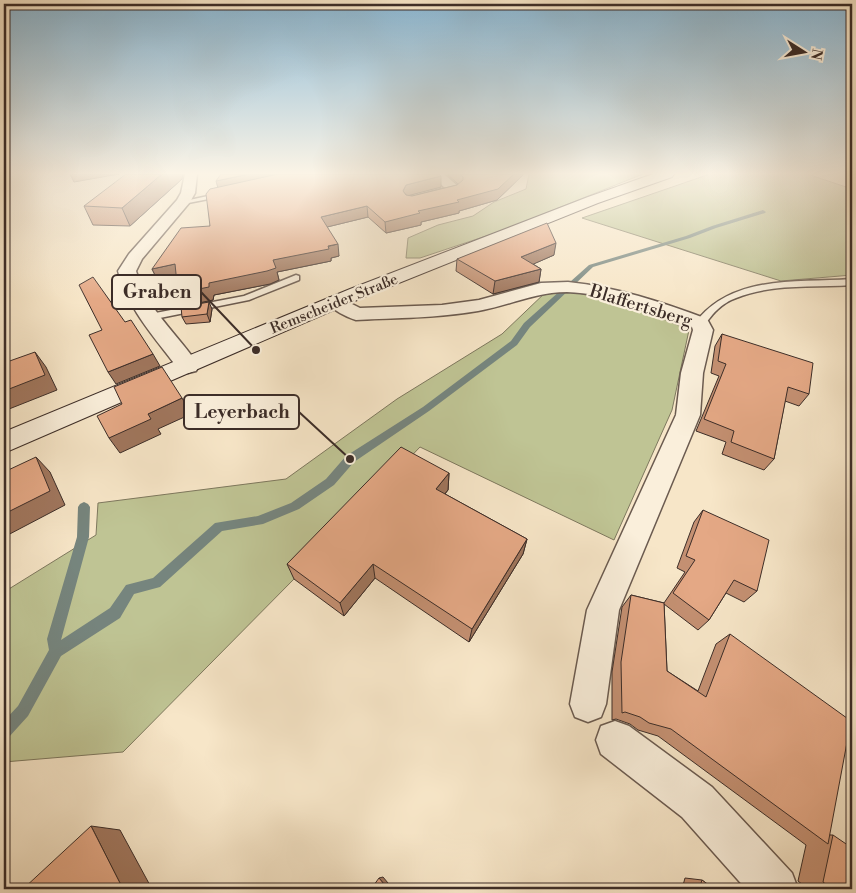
<svg xmlns="http://www.w3.org/2000/svg" width="856" height="893" font-family="'Libre Bodoni',serif">
<rect width="100%" height="100%" fill="#f7e6c8"/>
<filter id="stains"><feTurbulence type="fractalNoise" baseFrequency=".004" numOctaves="4"/><feColorMatrix values="0 0 0 0 .2 0 0 0 0 .09 0 0 0 0 .02 0 0 0 .5 -.17"/></filter>
<radialGradient id="worn" r=".72"><stop offset=".6" stop-color="#630" stop-opacity="0"/><stop offset="1" stop-color="#630" stop-opacity=".3"/></radialGradient>
<!-- green -->
<g fill="#bfc494" stroke="#7e785e">
<path d="M529 174H643L501 231 420 258H406L408 238 438 225 473 216 494 202 526 189Z"/>
<path d="M710 174H807L852 189V275L781 281 582 218Z"/>
<path d="M548 290C597 292 644 310 689 330L672 410 614 540 420 447 294 579 123 752 4 762V592L96 535 98 503 286 479 397 399 502 334Z"/>
</g>
<g fill="none" stroke-linecap="round" stroke-linejoin="round">
<!-- stream -->
<path fill="#76857e" fill-rule="evenodd" d="M763 210 766 212 765 213 716 228 690 238 593 267 530 327 517 345 429 411 354 462 334 485 299 509 263 524 222 531 160 587 134 594 120 618 61 656 28 716 9 737 4 739V721L18 706 49 650 47 639 77 537 78 507 80 504 84 502 88 504 90 507 89 537 61 640 110 608 126 585 153 578 215 523 258 516 291 503 326 479 346 456 423 407 511 341 524 323 589 265 686 236 712 226Z"/>
<defs>
<g id="service">
<path d="M848 174H852V176L849 175Z"/>
<path d="M222 193 224 194V196L183 204 180 202Z"/>
<path d="M296 275 299 276V280L249 300 150 320 145 317 150 314 244 296Z"/>
<path d="M852 279V285C814 288 773 283 736 298 730 300 722 305 717 310 711 315 707 324 700 326L695 323C732 274 797 283 852 279Z"/>
</g>
<g id="minor">
<path d="M185 174H197L195 193 190 202 142 259 136 271C147 310 177 333 199 366L196 371 188 373 180 371C157 340 128 310 118 271L129 254 177 200 181 193Z"/>
<path d="M430 174H444L461 189 456 194 425 202 420 201 418 198 420 195 445 188Z"/>
<path d="M568 282C616 287 662 302 707 319L713 330 703 373 700 415 619 610 606 704 601 717 588 722 575 717 570 704 587 610 676 415 681 373 693 330 692 327C654 312 608 293 567 292 535 292 508 306 478 311 437 318 397 318 356 320 346 317 333 310 327 302L329 298 336 296 360 308 442 305 479 300 541 283Z"/>
<path d="M615 721 629 726 712 787 792 873 798 889H746L682 817 601 754 596 740 601 726Z"/>
</g>
<path id="secondary" d="M653 174H674L672 177 598 203 364 297 4 453V432L350 289 588 197Z"/>
</defs>
<!-- service casing -->
<use href="#service" stroke="#6b5b50" stroke-width="3"/>
<!-- minor casing -->
<use href="#minor" stroke="#6b5b50" stroke-width="3"/>
<!-- secondary casing -->
<use href="#secondary" stroke="#3c2d28" stroke-width="2"/>
<!-- service -->
<use href="#service" fill="#faefdb" fill-rule="evenodd"/>
<!-- minor -->
<use href="#minor" fill="#faefdb" fill-rule="evenodd"/>
<!-- secondary -->
<use href="#secondary" fill="#faefdb" fill-rule="evenodd"/>
</g>
<!-- wall -->
<g fill="#c49072" stroke="#3c2d28">
<path d="M447 174H524L497 200 459 211V213L421 222V225L386 233 368 217 327 227 339 256 331 258V261L277 272 279 280 270 284 214 295 213 300 184 306 178 293 176 277 158 281 152 269 210 226 218 187H441L410 195 412 196 457 185 458 184Z"/>
<path d="M182 179 130 226 93 225 84 206Z"/>
<path d="M554 255 533 264 541 269 539 282 493 294 456 271 457 259Z"/>
<path d="M212 309 210 322 186 324 182 317Z"/>
<path d="M722 334 809 394 799 406 785 401 774 459 764 470 722 454 726 442 696 431 719 376 711 373 715 346Z"/>
<path d="M449 473 448 490 445 494 527 539 523 554 469 642 375 578 344 616 294 579 287 564Z"/>
<path d="M703 510 757 591 744 602 726 593 709 620 698 630 664 604 667 671 698 691 716 644 730 634 830 835H833L852 889H808L798 881 806 845 658 736 638 730 630 724 616 719 612 720V672L622 607 631 595 664 603 685 572 677 568 694 522Z"/>
<path d="M685 878 702 880 714 889H682Z"/>
</g>
<!-- shaded-wall -->
<g fill="#a0765d" stroke="#3c2d28">
<path d="M70 174H119L74 182Z"/>
<path d="M162 174H183L182 179 130 226 122 208Z"/>
<path d="M249 174H282L219 192 216 181Z"/>
<path d="M514 174H524L497 200 459 211V213L421 222V225L386 233 385 222 418 211Z"/>
<path d="M441 176V187L407 196 403 191 406 185Z"/>
<path d="M367 206 368 217 323 228 321 217Z"/>
<path d="M556 243 554 255 520 270 521 257Z"/>
<path d="M338 244 339 256 331 258V261L277 272 279 280 270 284 214 295 213 300 184 306 178 293 273 260Z"/>
<path d="M175 264 180 277 158 281 152 269Z"/>
<path d="M541 269 539 282 493 294 495 281Z"/>
<path d="M209 302 212 309 210 322 207 314Z"/>
<path d="M35 352 46 367 57 390 4 411V391Z"/>
<path d="M153 354 160 366 116 384 108 372Z"/>
<path d="M182 398 191 414 158 429 161 434 120 453 109 438 148 414Z"/>
<path d="M36 457 50 472 65 505 4 537V514Z"/>
<path d="M449 473 448 490 435 505 436 489Z"/>
<path d="M527 539 523 554 469 642 472 629Z"/>
<path d="M373 564 375 578 344 616 340 603Z"/>
<path d="M91 826 120 830 152 889H123Z"/>
<path d="M383 877 393 889H388L379 878Z"/>
</g>
<!-- building -->
<g fill="#e4a885" stroke="#3c2d28">
<path d="M126 174H162L122 208 84 206Z"/>
<path d="M221 174H249L216 181Z"/>
<path d="M278 174H439L441 176 406 185 403 191 406 195 412 196 457 185 463 180V177L460 174H514L498 189 457 200 459 202 418 211 420 213 385 222 367 206 321 217 338 244 328 246 329 249 273 260 276 268 267 271 209 283V287L178 293 175 264 152 269 181 228 210 226 206 194 210 189Z"/>
<path d="M547 223 556 243 521 257 541 269 495 281 457 259Z"/>
<path d="M93 277 125 322 131 320 153 354 108 372 89 335 102 330 79 285Z"/>
<path d="M209 302 207 314 182 317 181 307Z"/>
<path d="M722 334 813 363 809 394 788 387 774 459 731 442 734 431 704 419 726 364 718 361Z"/>
<path d="M35 352 45 375 4 391V363Z"/>
<path d="M162 367 182 398 148 414 151 419 109 438 97 416 122 404 114 387Z"/>
<path d="M401 447 449 473 436 489 527 539 472 629 373 564 340 603 287 564Z"/>
<path d="M36 457 50 491 4 514V472Z"/>
<path d="M703 510 769 540 757 591 734 580 709 620 673 593 695 560 686 556Z"/>
<path d="M631 595 664 603 667 671 706 697 730 634 851 721 828 844 671 729 649 723 640 717 625 712 622 713 621 662Z"/>
<path d="M91 826 123 889H23Z"/>
<path d="M833 835 852 848V889H832L823 882Z"/>
<path d="M379 878 388 889H371Z"/>
<path d="M702 880 714 889H699Z"/>
</g>
<!-- sky -->
<linearGradient id="sky" x2="0" y2="1"><stop stop-color="#8ab8d5"/><stop offset="0.58" stop-color="#fbf4e6"/><stop offset="1" stop-color="#fbf4e6" stop-opacity="0"/></linearGradient>
<rect width="856" height="299" fill="url(#sky)"/>
<g text-anchor="middle" dominant-baseline="central" stroke-width="4.5" stroke-linejoin="round" paint-order="stroke">
<!-- far-street labels -->
<g font-size="15" fill="#3c2d28" stroke="#faefdb">
<text transform="translate(334 304) rotate(-22)">Remscheider Straße</text>
</g>
<!-- street labels -->
<g font-size="18" fill="#3c2d28" stroke="#faefdb">
<text transform="translate(641 306) rotate(17)">Blaffertsberg</text>
</g>
</g>
<!-- callouts -->
<path fill="none" stroke="#3c2d28" stroke-width="2" d="M256 350L201 292M350 459L299 412"/>
<g fill="#3c2d28" stroke="#faefdb" stroke-width="2">
<circle cx="256" cy="350" r="5"/>
<circle cx="350" cy="459" r="5"/>
</g>
<g fill="#faefdb" stroke="#3c2d28" stroke-width="2">
<rect x="112" y="275" width="89" height="34" rx="5"/>
<rect x="184" y="395" width="115" height="34" rx="5"/>
</g>
<g font-size="19" text-anchor="middle" font-weight="bold" fill="#3c2d28">
<text x="157" y="298">Graben</text>
<text x="242" y="418">Leyerbach</text>
</g>
<!-- margin -->
<rect width="856" height="893" fill="none" stroke="#f7e6c8" stroke-width="20"/>
<rect x="5" y="5" width="846" height="883" fill="none" stroke="#3c2d28" stroke-width="2.5"/>
<rect x="10" y="10" width="836" height="873" fill="none" stroke="#3c2d28"/>
<!-- north arrow -->
<g transform="translate(804 52) rotate(101)" stroke="#faefdb" stroke-width="4" paint-order="stroke">
<path d="M0-4L9 19L0 12L-9 19Z" fill="#3c2d28"/>
<text y="-8" font-size="14" font-weight="bold" text-anchor="middle" fill="#3c2d28">N</text>
</g>
<rect width="100%" height="100%" filter="url(#stains)"/>
<rect width="100%" height="100%" fill="url(#worn)"/>
</svg>
